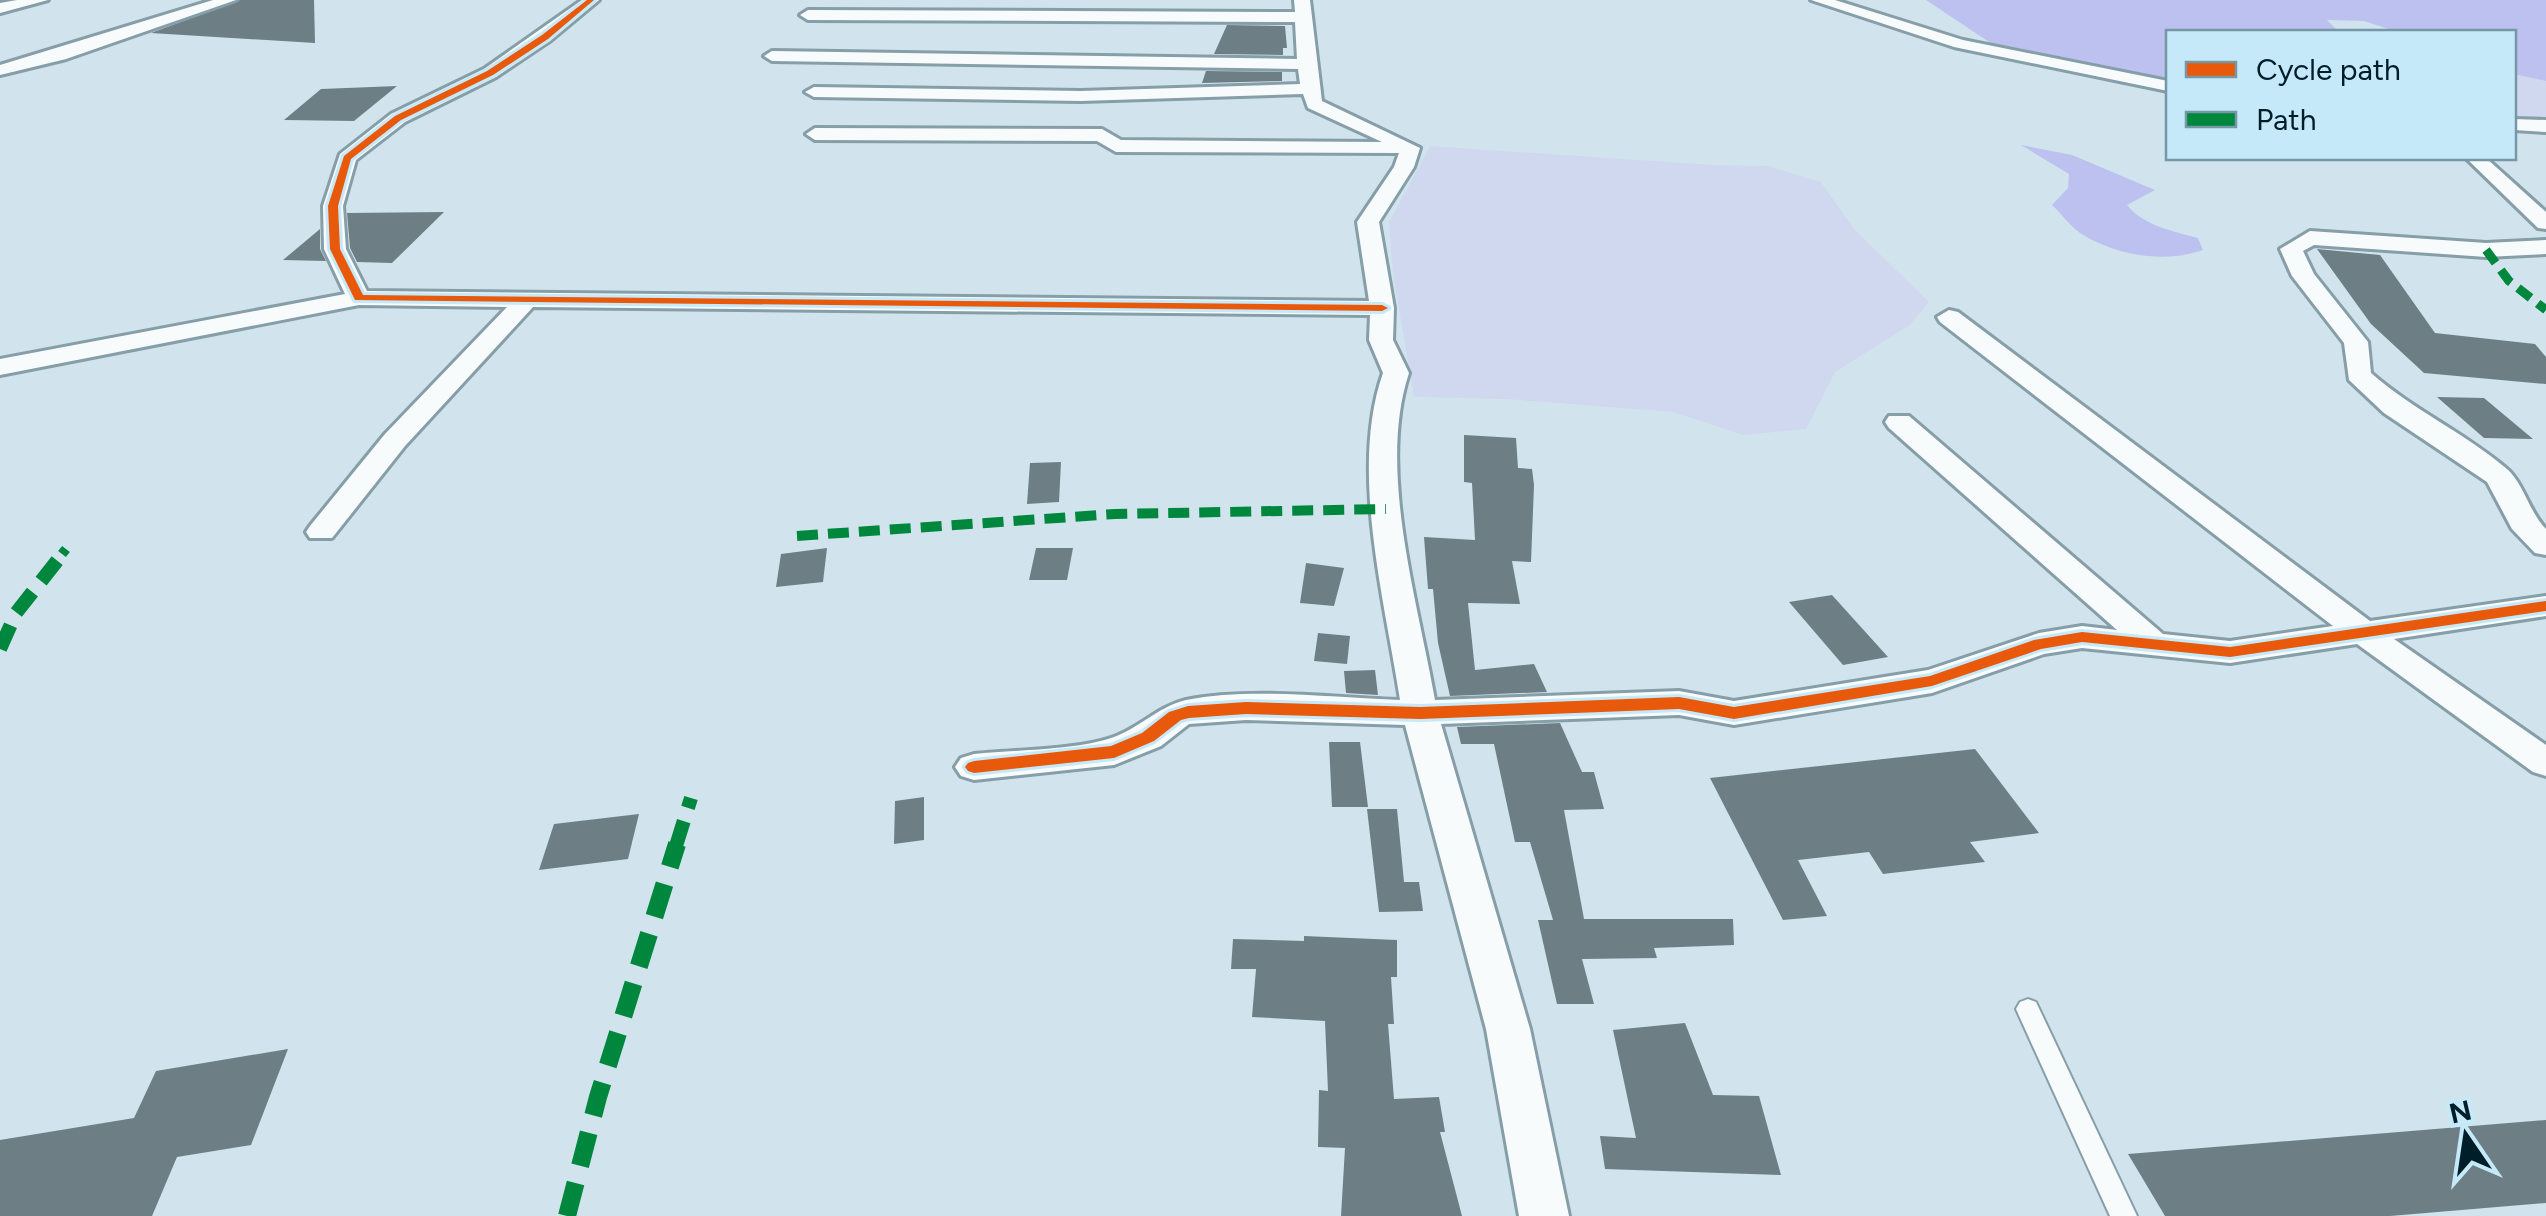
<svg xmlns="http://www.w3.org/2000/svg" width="2546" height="1216" font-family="Figtree,sans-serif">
<rect width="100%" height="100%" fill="#d1e4ed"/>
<!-- green -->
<g fill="#d0d8f0">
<path d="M2514 74 2546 81V119L2514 118Z"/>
<path d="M1430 146 1712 165 1768 166 1821 182 1855 230 1929 302 1910 325 1835 372 1806 429 1743 435 1673 412 1506 399 1414 397 1393 274 1389 222Z"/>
</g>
<!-- forest -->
<g fill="#bcc1ef">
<path d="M1926 0H2546V81L2514 74V32H2398L2364 21 2327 20 2339 32H2168V83L1995 46Z"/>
<path d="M2021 145 2072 155 2155 190 2127 205C2144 226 2173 231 2198 238L2203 250C2164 264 2114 255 2080 233 2069 225 2062 214 2052 205L2068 188 2069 174Z"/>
</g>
<!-- building -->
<g fill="#6d7f85">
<path d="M240 0H314L315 43 151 33Z"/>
<path d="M1227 25 1285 26 1287 48H1283V55L1214 54Z"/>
<path d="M1206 71 1282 72V81L1202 83Z"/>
<path d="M397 86 354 121 284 120 321 89Z"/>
<path d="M444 212 392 263 357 262 350 248 347 213Z"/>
<path d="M320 229V249L326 261 283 260Z"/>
<path d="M2317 249 2380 255 2435 333 2535 344 2546 357V384L2424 373 2371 324Z"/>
<path d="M2437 397 2484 398 2533 439 2484 438Z"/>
<path d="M1464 435 1516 438 1518 468 1532 469 1534 485 1531 562 1512 561 1520 604 1468 603 1475 670 1534 664 1547 692 1450 696 1438 643 1433 589H1428L1424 537 1475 540 1472 483 1464 482Z"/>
<path d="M1061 462 1059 502 1027 504 1030 463Z"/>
<path d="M827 548 823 582 776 587 781 554Z"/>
<path d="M1036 548H1073L1067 580H1029Z"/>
<path d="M1306 563 1344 568 1334 606 1300 603Z"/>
<path d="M1832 595 1888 657 1843 665 1789 602Z"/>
<path d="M1318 633 1350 636 1347 664 1314 661Z"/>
<path d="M1375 670 1378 695 1346 693 1344 671Z"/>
<path d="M1560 723 1582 772H1594L1604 809 1564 810 1584 919H1733L1734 945 1654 948 1657 958 1582 959 1594 1004H1557L1538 920H1553L1530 842H1515L1494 744H1461L1457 727Z"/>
<path d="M1329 742H1360L1368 807H1332Z"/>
<path d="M1975 749 2039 833 1970 842 1985 862 1883 874 1869 852 1798 860 1827 916 1783 920 1710 778Z"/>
<path d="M924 797V840L894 844 895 801Z"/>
<path d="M1367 809H1397L1404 882H1419L1423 911 1379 912Z"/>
<path d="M639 814 628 859 539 870 554 824Z"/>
<path d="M1304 936 1397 940V977H1391L1394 1024H1388L1394 1099 1439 1097 1445 1132H1440L1462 1216H1341L1345 1148 1318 1147 1319 1090 1328 1091 1325 1021 1252 1017 1256 969H1231L1233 939 1304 941Z"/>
<path d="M1685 1023 1713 1095 1759 1096 1781 1175 1605 1169 1600 1136 1636 1138 1613 1030Z"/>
<path d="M288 1049 251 1145 177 1157 152 1216H0V1140L134 1118 156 1071Z"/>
<path d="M2546 1120V1203L2390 1216H2165L2128 1154Z"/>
</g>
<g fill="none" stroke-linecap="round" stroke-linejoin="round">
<defs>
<path id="lane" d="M2028 999 2036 1002 2137 1216H2110L2016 1009 2020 1002Z"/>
<g id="street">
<path d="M17 0H48L0 13V3Z"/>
<path d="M213 0H236L66 59 0 75V65Z"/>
<path d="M582 0H599L551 40 496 77 405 122 356 160 343 206 346 249 367 291 1369 301 1357 222 1394 167 1399 153 1116 152 1097 141 815 140 806 134 815 128 1102 129 1121 140 1382 142 1308 108 1303 94 1081 101 814 97 805 92 814 87 1081 91 1300 84 1298 69 772 61 764 56 772 51 1297 59 1295 22 808 20 800 15 808 10 1295 12 1294 0H1310L1322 101 1420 148 1414 167 1379 222 1394 308 1393 340 1409 373C1377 469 1418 602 1435 700L1679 691 1734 701 1928 670 2039 633 2082 626 2117 630 1889 428 1885 422 1889 416H1909L2163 634 2230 641 2333 626 1940 322 1937 317 1949 310 1958 312 2370 621 2546 596V616L2394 639 2546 745V776L2533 772 2357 644 2230 663 2082 648 2044 654 1932 693 1734 725 1679 715 1441 724 1530 1029 1569 1216H1519L1486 1029 1405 725 1246 720 1189 724 1161 746 1114 765 974 780 961 776 955 767 961 758 974 754C1013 750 1076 750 1111 738 1139 729 1157 707 1186 700 1251 687 1334 698 1400 700 1385 601 1349 469 1383 373L1369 340 1370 315 533 307 405 446 332 538H310L306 532 310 526 385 434 507 307 359 305 0 375V359L345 294 324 249 323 206 340 154 391 114 484 69Z"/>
<path d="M1811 0H1835L1963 40 2168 81V91L1954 47Z"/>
<path d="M2514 119 2546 120V132L2514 130Z"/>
<path d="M2466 158H2486L2546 212V229L2538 228Z"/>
<path d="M2310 231 2486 243 2546 240V254L2486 257 2314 245 2303 251 2314 274 2368 342 2371 373C2413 410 2465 433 2507 469 2524 484 2529 512 2546 529V555L2535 553 2512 529 2487 482 2384 413 2349 380 2344 343 2292 276 2280 249Z"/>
</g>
</defs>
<!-- lane casing -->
<use href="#lane" stroke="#869ea8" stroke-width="4"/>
<!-- street casing -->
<use href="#street" stroke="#869ea8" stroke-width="6"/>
<!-- lane -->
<use href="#lane" fill="#f8fbfc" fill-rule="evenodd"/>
<!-- street -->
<use href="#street" fill="#f8fbfc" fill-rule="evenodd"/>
<!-- quiet-far3 -->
<path stroke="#00873e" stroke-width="9" stroke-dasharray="16 9" stroke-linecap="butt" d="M2486 250 2509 281 2546 310"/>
<!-- quiet-far2 -->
<g stroke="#00873e" stroke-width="10" stroke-dasharray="21 10" stroke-linecap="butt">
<path d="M797 536 1115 514 1386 509"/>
<path d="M62 554 66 549"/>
</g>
<!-- quiet-far1 -->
<g stroke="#00873e" stroke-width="14" stroke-dasharray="26 14" stroke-linecap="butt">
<path d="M0 649 16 613 64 552"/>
<path d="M676 846 691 798"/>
</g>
<!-- quiet -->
<path stroke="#00873e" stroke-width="18" stroke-dasharray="34 18" stroke-linecap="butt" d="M567 1216 598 1097 677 844"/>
<defs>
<g id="cycleway">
<path d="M587 0H594L548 39 493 75 401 120 351 159 338 206 340 249 363 295 1382 305 1388 308 1382 311 355 300 330 249 328 206 344 156 395 116 487 71 542 35Z"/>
<path d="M2546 601V611L2230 657 2082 642 2041 649 1932 686 1734 719 1679 709 1420 719 1246 714 1189 718 1181 720 1154 741 1114 758 974 773 968 771 965 767 968 763 974 761 1111 746 1142 733 1169 712 1188 706 1246 702 1420 707 1679 697 1734 707 1930 676 2034 640 2082 632 2230 647Z"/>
</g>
</defs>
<!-- cycleway casing -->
<use href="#cycleway" stroke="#c5e9f9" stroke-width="6"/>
<!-- cycleway -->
<use href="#cycleway" fill="#e8590c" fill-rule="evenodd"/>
</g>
<!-- legend -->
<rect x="2166" y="30" width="350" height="130" fill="#c5e9f9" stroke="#7698a6" stroke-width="2.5"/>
<rect x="2186" y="62" width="50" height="15" fill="#e8590c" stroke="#7698a6" stroke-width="2.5"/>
<text x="2256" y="80" font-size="30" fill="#001e2a">Cycle path</text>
<rect x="2186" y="112" width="50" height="15" fill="#00873e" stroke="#7698a6" stroke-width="2.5"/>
<text x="2256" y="130" font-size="30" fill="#001e2a">Path</text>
<!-- north arrow -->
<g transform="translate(2466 1136) rotate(347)" stroke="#c5e9f9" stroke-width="8" paint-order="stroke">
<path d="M0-8L18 38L0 25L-18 38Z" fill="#001e2a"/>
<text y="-15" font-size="28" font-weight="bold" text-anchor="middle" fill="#001e2a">N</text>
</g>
</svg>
